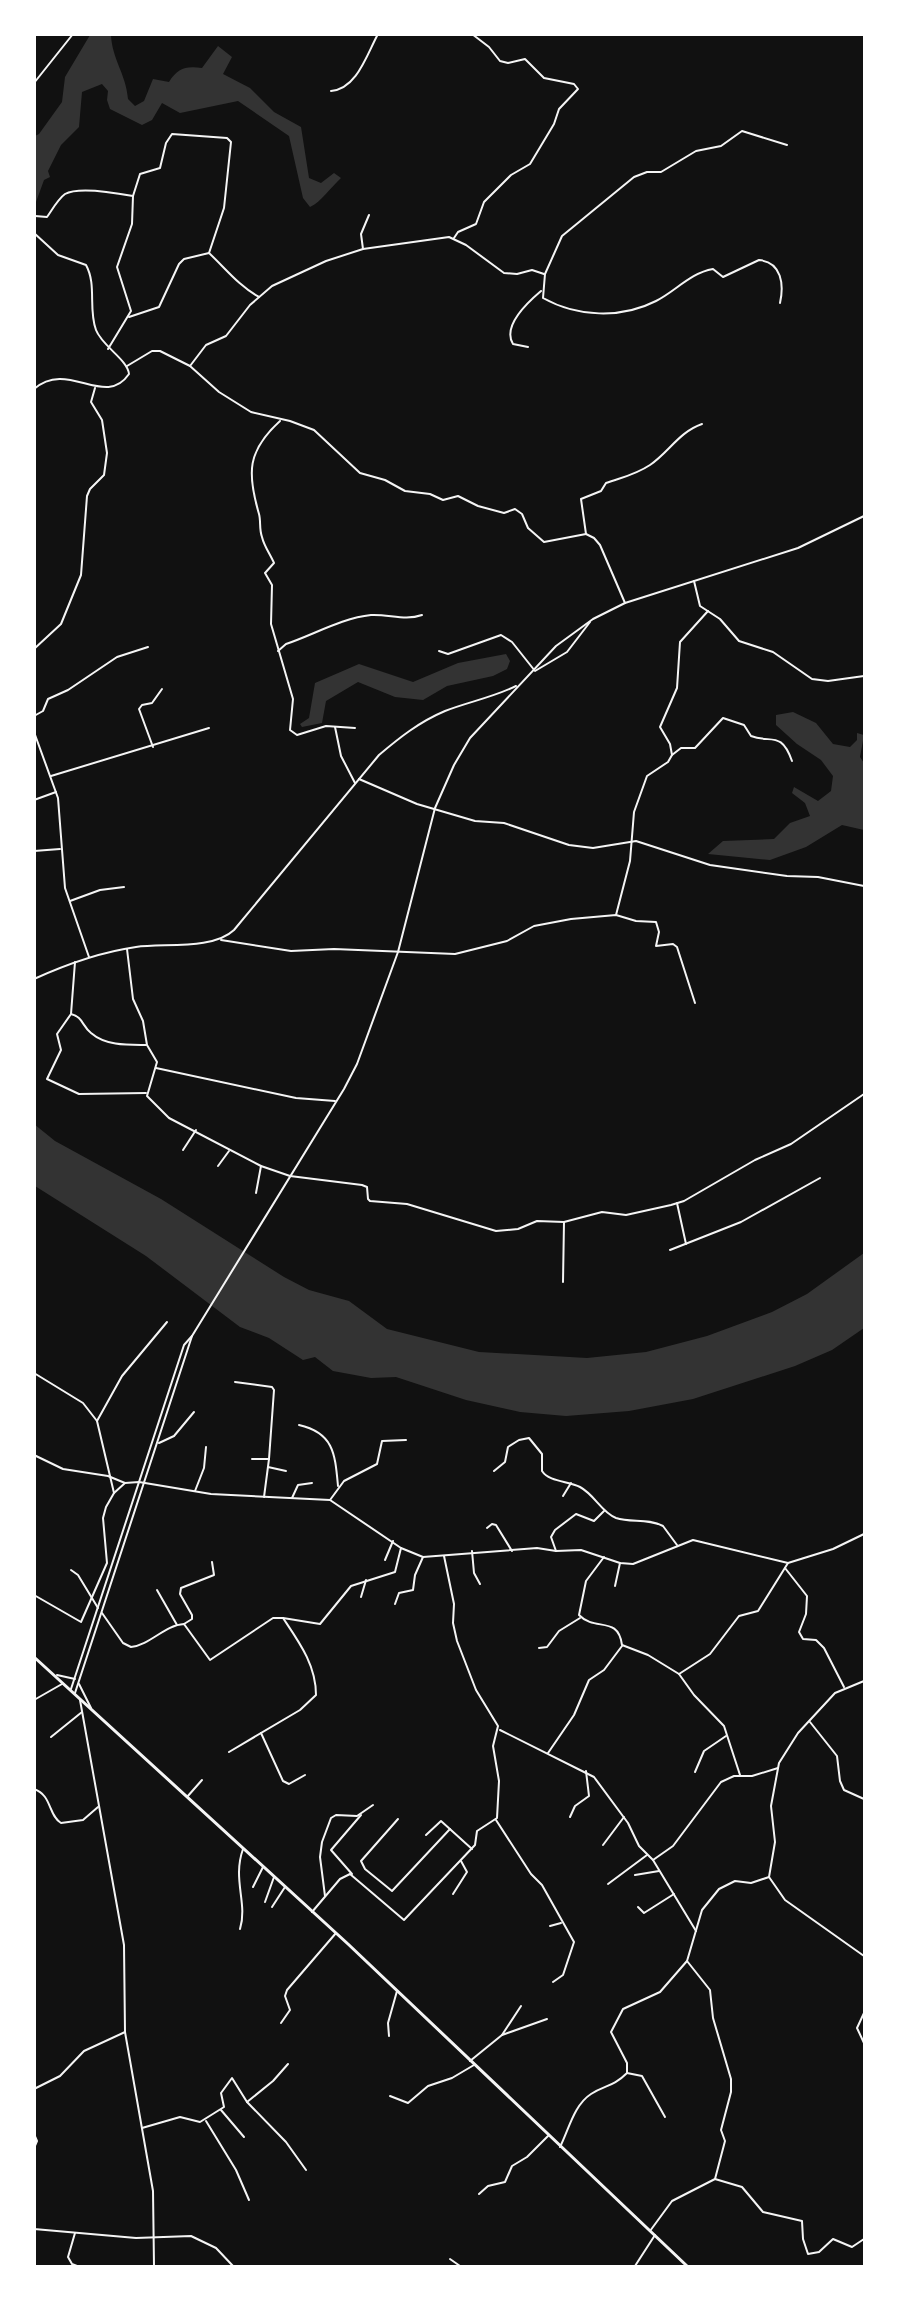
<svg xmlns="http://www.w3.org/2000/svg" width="899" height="2301" font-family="Lora,serif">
<rect width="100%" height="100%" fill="#111"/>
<!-- water -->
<g fill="#333">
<path d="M90 35H111C112 59 126 74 128 99L135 106 144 101 153 79 169 82C178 68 185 66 202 68L218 46 232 57 223 74 250 88 274 112 301 127 309 178 321 183 334 173 341 178C331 187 321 202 310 207L303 198 289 136 238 101 180 113 162 103 152 120 142 125 110 109 107 100 108 91 102 84 82 92 79 127 61 145 48 171 50 177 44 180 36 202 35 136 39 134 62 102 65 77Z"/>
<path d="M506 654 510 661 507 669 493 676 447 686 423 700 395 697 358 682 326 701 322 723 302 727 300 724 309 718 315 683 359 664 413 682 458 663Z"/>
<path d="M793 712 816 723 833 744 850 747 857 740V733L864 735 860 757 864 763V830L842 825 806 847 770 860 708 854 723 841 774 839 790 823 810 816 805 803 792 793 794 787 818 801 831 791 833 776 821 760 797 744 776 725V715Z"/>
<path d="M34 1124 55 1141 161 1199 284 1277 309 1290 349 1301 387 1329 479 1352 587 1358 646 1352 707 1336 772 1312 807 1294 864 1253V1328L832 1350 795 1366 693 1399 629 1411 566 1416 520 1412 466 1400 396 1377 371 1378 333 1371 315 1357 303 1360 269 1338 240 1327 146 1256 35 1186Z"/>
</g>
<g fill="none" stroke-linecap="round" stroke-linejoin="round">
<!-- minor -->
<g stroke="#f5f5f5" stroke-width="2">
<path d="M34 83 73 34"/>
<path d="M331 91C357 89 367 54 378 34"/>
<path d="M35 216 47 217C52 210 58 199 65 194 79 186 117 193 133 196"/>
<path d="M34 233 58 255 86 265C97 285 88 309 96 330 102 346 128 360 129 374 105 409 68 359 34 389"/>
<path d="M454 238 458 232 476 224 484 202 511 175 530 164 554 124 559 109 578 89 574 84 544 78 525 59 508 63 500 61 489 47 472 34"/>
<path d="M363 249 361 234 369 215"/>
<path d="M780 303C784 285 782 262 759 260L723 277 713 269C690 273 676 291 656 301 621 319 577 317 543 298L545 274 562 236 634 177 647 172H661L696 151 721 146 742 131 787 145"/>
<path d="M129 317 159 307 179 264 184 259 209 253C226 269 239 286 259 297"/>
<path d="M528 347 513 344C502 326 528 302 541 291"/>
<path d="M108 349 131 311 117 267 132 224 133 196 140 174 160 168 166 143 172 134 227 138 231 142 224 208 209 253"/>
<path d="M127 366 152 351H160L190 366 219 392 251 412 290 421 314 430 360 473 385 480 405 491 430 494 443 500 458 496 478 506 504 513 515 509 522 514 528 528 544 542 586 534"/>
<path d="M190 366 206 345 226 336 250 305 272 286 326 261 363 249 449 237 466 245 504 273 517 274 532 270 544 274"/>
<path d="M280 421C247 451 247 473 259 514 261 521 259 529 262 537 264 546 270 554 274 563L265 573 272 585 271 624 293 699 290 730 297 735 326 726 355 728"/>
<path d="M694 581 700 606 720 619 739 641 773 652 812 679 828 681 864 676"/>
<path d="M625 603 600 545 594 538 586 534 581 499 601 491 606 483C623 477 635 475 650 465 669 452 679 432 702 424"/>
<path d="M34 649 61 624 81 575 87 496 90 489 104 475 107 453 102 420 91 402 95 388"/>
<path d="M278 651 286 644C313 635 342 618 371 615 389 614 405 621 422 615"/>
<path d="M439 651 448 654 501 635 512 642 535 671 567 652 590 622"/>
<path d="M34 716 43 711 48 699 68 690 117 657 148 647"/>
<path d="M335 727 341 756 355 783"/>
<path d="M153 747 139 709 142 705 152 703 162 689"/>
<path d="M672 755 681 748H695L723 718 744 725 751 736C771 744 781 730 792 761"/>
<path d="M51 776 209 728"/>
<path d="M359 779 417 804 475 821 504 823 569 845 593 848 636 841 710 865 787 876 818 877 864 886"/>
<path d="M34 800 56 792"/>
<path d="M34 851 60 849"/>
<path d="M70 901 100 890 124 887"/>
<path d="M616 915 630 861 634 812 647 776 668 762 672 755 670 744 660 727 677 688 680 642 708 611"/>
<path d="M221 940 291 951 334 949 455 954 507 941 534 926 571 919 616 915 636 921 656 922 659 932 656 946 673 944 677 947 695 1003"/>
<path d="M127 949 133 999 143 1021 147 1045 157 1062 147 1096 169 1118 261 1166 290 1176 362 1185 367 1187 368 1199 370 1201 407 1204 496 1231 518 1229 537 1221 564 1222 602 1212 626 1215 671 1205 684 1201 755 1160 791 1144 864 1094"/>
<path d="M75 962 71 1014 57 1034 61 1050 47 1079 79 1094 146 1093"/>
<path d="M71 1014C83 1017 82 1026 91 1033 106 1046 128 1045 146 1045"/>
<path d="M156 1068 296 1098 335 1101"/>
<path d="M183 1150 196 1130"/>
<path d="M218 1166 229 1151"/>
<path d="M256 1193 261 1166"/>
<path d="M677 1203 686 1244"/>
<path d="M670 1250 741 1222 820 1178"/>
<path d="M563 1282 564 1222"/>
<path d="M34 1373 83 1403 97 1421 114 1493"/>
<path d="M235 1382 272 1387 274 1390 269 1459 264 1497"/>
<path d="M97 1421 122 1376 167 1322"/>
<path d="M299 1425C334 1433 335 1454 338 1486"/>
<path d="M159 1443 174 1436 194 1412"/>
<path d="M34 1455 63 1469 108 1476 125 1483"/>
<path d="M252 1459H269"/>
<path d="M268 1467 286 1471"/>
<path d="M494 1471 505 1462 508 1447 519 1440 529 1438 542 1454V1471C549 1482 569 1481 580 1487 595 1495 601 1512 616 1518 631 1523 648 1518 663 1526L677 1545"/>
<path d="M195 1491 204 1468 206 1447"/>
<path d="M563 1496 571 1483"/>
<path d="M292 1498 298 1485 312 1483"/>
<path d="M330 1500 344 1481 377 1464 382 1441 406 1440"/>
<path d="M487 1528 492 1524 496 1525 512 1551"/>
<path d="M34 1543H35"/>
<path d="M472 1551 474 1573 480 1584"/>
<path d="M556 1551 551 1537 555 1530 576 1514 594 1521 604 1511"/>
<path d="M604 1557 586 1581 579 1615C595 1632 618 1615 622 1645L648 1655 679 1674"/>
<path d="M385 1560 393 1541"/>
<path d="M785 1568 807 1596 806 1614 799 1632 803 1639 816 1640 824 1648 844 1687"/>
<path d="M71 1570 78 1575 98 1608"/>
<path d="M615 1586 620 1563"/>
<path d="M157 1590 177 1625"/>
<path d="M34 1595 81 1622 107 1563 103 1518 106 1507 114 1493 125 1483 139 1482 211 1494 330 1500 401 1548 423 1557 537 1548 556 1551 581 1550 620 1563 633 1564 693 1540 788 1563 833 1549 864 1534"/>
<path d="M361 1597 366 1580"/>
<path d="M395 1604 399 1593 413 1590 415 1575 423 1557"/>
<path d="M102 1613 123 1643 131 1647C150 1645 165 1625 184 1624L210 1660 273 1618H283C299 1642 316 1665 316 1695L300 1710 229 1752"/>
<path d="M283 1618 320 1624 351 1586 395 1572 401 1548"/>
<path d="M184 1624 192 1619V1615L180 1594 181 1588 214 1575 212 1562"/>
<path d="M539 1648 547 1647 559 1631 580 1618"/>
<path d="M34 1700 62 1684"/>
<path d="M80 1700 124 1945 125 2032 153 2191 154 2266"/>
<path d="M810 1722 837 1756 840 1781 844 1790 864 1799"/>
<path d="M500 1730 594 1777 628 1823 639 1846 653 1860 696 1931"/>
<path d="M261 1733 283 1781 289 1784 305 1775"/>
<path d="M51 1737 82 1712"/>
<path d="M548 1753 574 1715 589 1680 604 1670 622 1646"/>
<path d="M695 1772 704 1751 726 1736"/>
<path d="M740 1775 724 1726 694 1695 679 1674 710 1654 739 1616 758 1611 788 1563"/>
<path d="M34 1789C52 1795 48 1815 61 1823L83 1820 98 1807"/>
<path d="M187 1797 202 1780"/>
<path d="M570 1817 575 1806 589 1796 586 1771"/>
<path d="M398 1819 361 1861 365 1869 392 1891 450 1829"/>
<path d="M496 1820 531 1874 542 1885 574 1942 563 1975 553 1982"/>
<path d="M426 1835 441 1821 472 1849"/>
<path d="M603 1845 624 1817"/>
<path d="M653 1860 673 1846 721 1782 734 1776H752L778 1768"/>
<path d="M352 1874 331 1850 361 1815"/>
<path d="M635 1875 659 1871"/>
<path d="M769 1877 785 1900 864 1956"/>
<path d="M608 1884 647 1855"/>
<path d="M253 1887 263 1867"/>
<path d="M453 1894 467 1872 461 1861"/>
<path d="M325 1896 320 1857 322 1842 331 1818 336 1815 357 1816 373 1805"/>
<path d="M265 1902 274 1877"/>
<path d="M272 1907 285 1887"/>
<path d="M638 1907 644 1913 674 1894"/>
<path d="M312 1912 340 1879 350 1874 404 1920 475 1845 477 1831 497 1818 499 1781 493 1746 498 1726 476 1690 457 1641 453 1623 454 1604 444 1556"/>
<path d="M550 1926 561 1923"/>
<path d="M240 1929C248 1903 232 1880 243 1849"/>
<path d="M864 1973V1974"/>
<path d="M864 2013 857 2028 864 2043"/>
<path d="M281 2023 290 2010 285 1996 287 1990 336 1933"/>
<path d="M502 2035 521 2006"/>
<path d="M389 2036 388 2023 397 1991"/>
<path d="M470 2061 502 2035 547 2019"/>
<path d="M627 2073 642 2076 665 2117"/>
<path d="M34 2089 60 2076 84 2051 125 2032"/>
<path d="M390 2096 408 2103 428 2086 452 2078 474 2065"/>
<path d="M247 2102 273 2081 288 2064"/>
<path d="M221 2110 244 2137"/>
<path d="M206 2121 236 2170 249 2200"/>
<path d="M142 2128 180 2117 200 2122 224 2107 221 2093 232 2078 247 2102 286 2142 306 2170"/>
<path d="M34 2134 37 2141 34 2148"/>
<path d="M560 2147C569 2129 574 2105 591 2094 605 2085 613 2087 627 2073V2063L611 2032 623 2009 660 1992 687 1961 702 1910 719 1889 735 1881 751 1883 769 1877 775 1842 771 1806 779 1763 798 1733 835 1693 864 1681"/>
<path d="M715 2179 742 2187 763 2212 802 2221 803 2239 808 2254 819 2252 833 2239 852 2247 864 2239"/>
<path d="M479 2194 488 2186 505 2182 512 2166 527 2157 548 2136"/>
<path d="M34 2229 136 2238 191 2236 216 2248 233 2266"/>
<path d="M650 2231 672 2201 715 2179 725 2141 721 2130 731 2092V2079L713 2018 710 1990 687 1961"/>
<path d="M75 2233 68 2257 72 2264 77 2266"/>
<path d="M450 2259 460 2266"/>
<path d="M635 2266 655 2235"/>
</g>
<!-- tertiary -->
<g stroke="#f5f5f5" stroke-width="2">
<path d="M34 206V221"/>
<path d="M34 732 58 798 65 888 89 957"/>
<path d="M34 979C67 964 101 952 136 947 164 943 213 950 234 930L379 755C399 738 419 722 445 711 468 702 494 697 516 686"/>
<path d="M57 1675 75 1679"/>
<path d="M79 1684 91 1708"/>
<path d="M71 1689 184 1345 192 1336 344 1089 357 1064 398 952 435 808 454 765 470 738 556 646 593 619 625 603 798 548 864 516"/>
<path d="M75 1693 192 1336"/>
</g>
<!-- trunk -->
<path stroke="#f5f5f5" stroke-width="3" d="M34 1657 348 1944 687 2266"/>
</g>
<!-- border -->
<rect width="899" height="2301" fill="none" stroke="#ffffff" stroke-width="72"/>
</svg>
